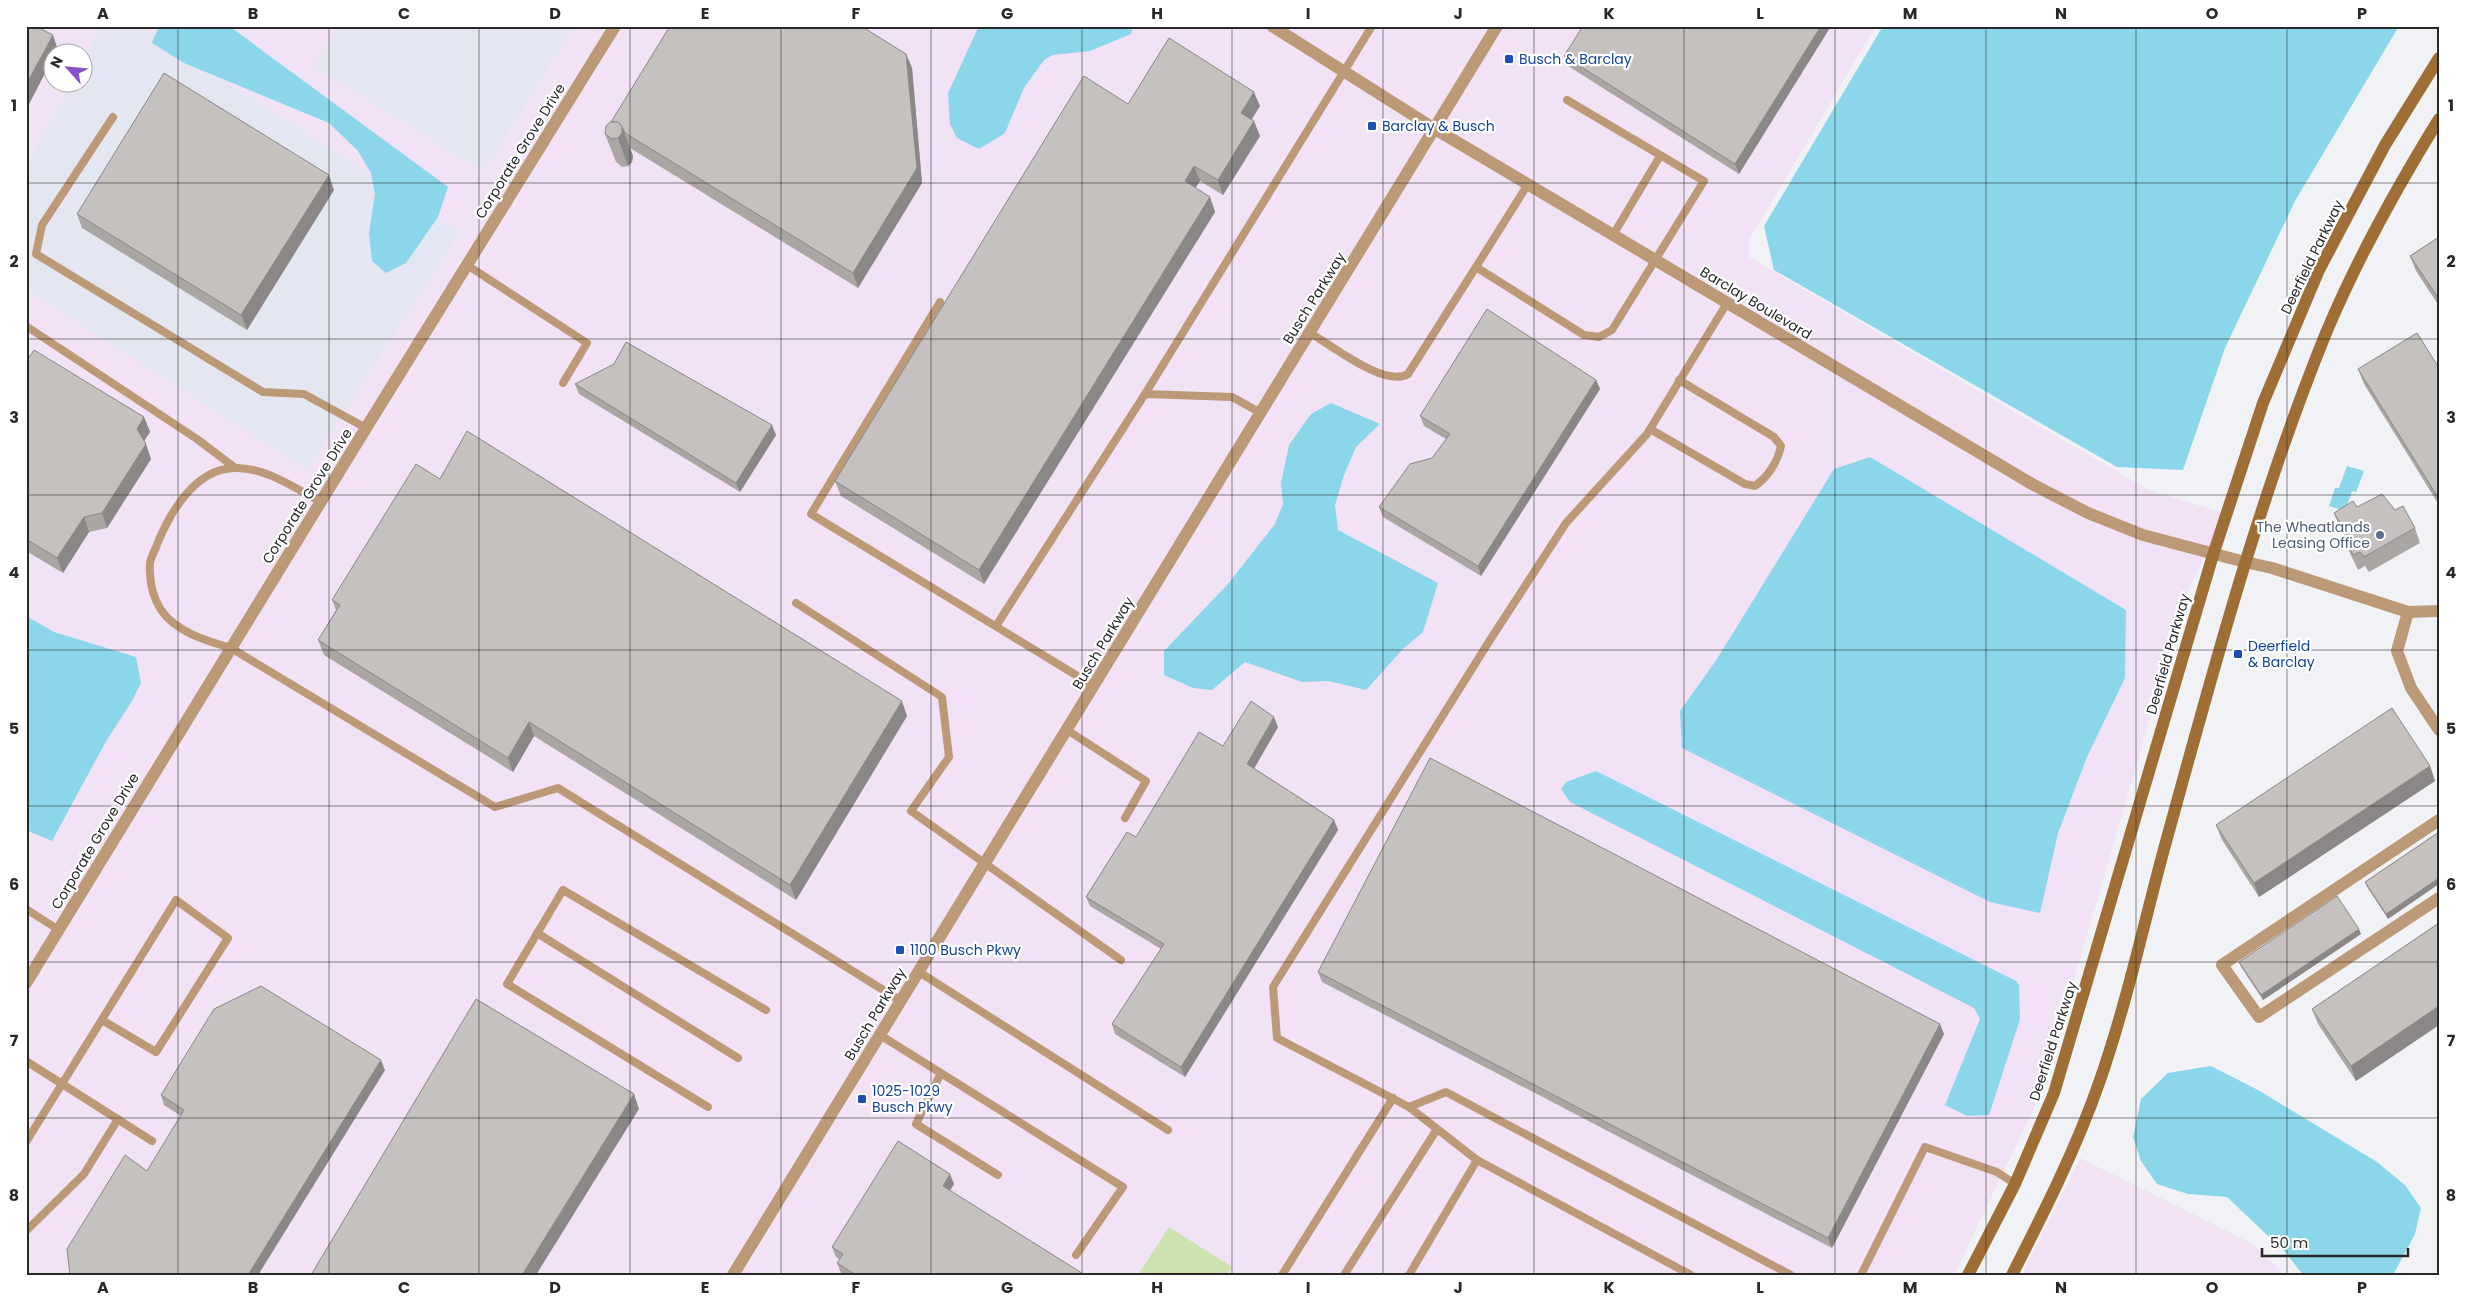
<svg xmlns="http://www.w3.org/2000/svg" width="2465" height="1301" font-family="Poppins,sans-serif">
<rect width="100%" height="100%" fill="#f1f2f5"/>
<!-- commercial -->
<g fill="#f2e2f5" fill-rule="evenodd">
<path d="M26 26H1876L1749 240V257L2147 489 2226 514 2187 592 2040 1096 1954 1275H26ZM52 52H82V82H52Z"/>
<path d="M2080 1158 2255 1245 2284 1275H2022Z"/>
</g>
<!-- built -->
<g fill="#e4e7f2">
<path d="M101 26H141L460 232 307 470 26 289V168L71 83 82 82 83 61Z"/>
<path d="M338 26H574L484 172 313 66Z"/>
</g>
<!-- green -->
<path fill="#cce3af" d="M1169 1227 1232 1267 1227 1275H1138Z"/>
<!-- water -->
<g fill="#8bd6eb">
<path d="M159 26H229L448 187 438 217 406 263 386 273 372 261 369 233 375 194 371 173 358 151 329 123 184 63 152 43Z"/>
<path d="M979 26H1133L1131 34 1090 51 1053 55 1044 60 1024 88 1005 133 979 149 957 138 950 124 948 93Z"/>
<path d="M1883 26H2399L2295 201 2225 348 2183 470 2117 467 1774 270 1764 226Z"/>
<path d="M1331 403 1380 424 1356 447 1344 475 1335 505 1338 530 1438 583 1423 632 1403 649 1366 690 1329 681 1302 682 1245 662 1212 690 1193 688 1164 675V651L1228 584 1275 524 1283 504 1281 483 1289 445 1311 414Z"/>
<path d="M1870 457 2126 610 2125 678 2087 757 2058 833 2040 913 1990 902 1682 748 1680 711 1717 659 1834 469Z"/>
<path d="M2347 466 2364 471 2356 492 2352 491 2345 511 2329 506 2335 488H2339Z"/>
<path d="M26 616 54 632 136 657 141 683 132 701 105 743 52 841 26 830Z"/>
<path d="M1596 771 2016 981 2019 985 2020 1019 1989 1115 1967 1116 1945 1105 1980 1019 1974 1008 1570 802 1561 789 1566 782Z"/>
<path d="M2211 1066 2258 1090 2377 1162 2405 1185 2421 1208 2415 1234 2393 1275H2303L2286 1253 2227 1197 2188 1194 2157 1184 2141 1161 2133 1137 2141 1099 2168 1073Z"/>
</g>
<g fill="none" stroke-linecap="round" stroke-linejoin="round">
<!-- service -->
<g stroke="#bc9977" stroke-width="8">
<path d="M113 117 42 225 36 254 263 392 304 394 366 428"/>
<path d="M1613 235 1660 156"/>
<path d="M467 265 587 343 563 383"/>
<path d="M1476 267 1528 184"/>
<path d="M940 302 811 514 1094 686"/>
<path d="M1727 303 1647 434 1566 523 1490 640 1273 987 1277 1038 1409 1107 1446 1092 1791 1275"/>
<path d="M26 326 197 439 234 467"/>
<path d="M1310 333C1333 346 1385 388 1408 374L1476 267 1584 335 1599 337 1612 330 1704 181 1567 100"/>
<path d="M1145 394 1372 26"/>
<path d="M1650 429 1745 484 1755 486C1768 477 1778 461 1781 446L1774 437 1679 380"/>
<path d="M321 502C295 488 263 466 233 468 195 470 171 511 158 542 156 549 151 556 150 563 149 580 152 596 161 610 176 632 207 641 231 648L495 807 558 788 901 1001"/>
<path d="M796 603 942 697 949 757 911 811 1121 960"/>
<path d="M996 626 1145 394 1232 397 1261 413"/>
<path d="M1067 730 1146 781 1125 818"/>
<path d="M26 909 59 930"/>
<path d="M537 933 738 1058"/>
<path d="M919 972 1168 1130"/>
<path d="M880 1035 1123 1187 1076 1255"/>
<path d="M26 1061 152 1141"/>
<path d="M941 1073 916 1124 998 1175"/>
<path d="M708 1107 507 984 563 890 766 1010"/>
<path d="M1409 1107 1477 1160"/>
<path d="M26 1142 176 900 228 938 156 1052 102 1020"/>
<path d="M26 1231 84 1174 118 1119"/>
<path d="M1282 1275 1393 1098"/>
<path d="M1344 1275 1437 1129"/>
<path d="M1409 1275 1477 1160 1691 1275"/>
<path d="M1861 1275 1925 1147 1997 1172 2015 1184"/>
</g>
<!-- minor -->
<g stroke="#bc9977" stroke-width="12">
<path d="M2245 562 2272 568 2408 612 2439 611"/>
<path d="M2408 612 2397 651 2411 688 2439 730"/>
<path d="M2439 820 2222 965 2259 1017 2439 898"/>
<path d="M26 983 366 428 615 26"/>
</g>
<!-- tertiary -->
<g stroke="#bc9977" stroke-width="12">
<path d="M1272 26 1435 129 2032 484 2088 513 2143 535 2245 562"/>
<path d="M733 1275 1497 26"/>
</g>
<!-- secondary -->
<g stroke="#9f6e37" stroke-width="12">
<path d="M1968 1275 2015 1184 2054 1093 2213 555 2263 403 2319 270 2385 145 2439 58"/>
<path d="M2012 1275C2044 1212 2076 1149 2099 1083 2126 1006 2143 927 2164 849 2212 675 2258 500 2326 333 2357 259 2397 187 2439 119"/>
</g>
</g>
<!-- wall -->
<g fill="#a9a6a4">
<path d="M1583 26H1831L1739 174 1568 66 1564 56Z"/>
<path d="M906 54 912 68 922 183 858 288 630 148 633 156 632 162 628 166 622 167 616 162 605 134Z"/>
<path d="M1128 104 1260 106 1252 119 1260 136 1223 195 1200 181 1195 188 1210 197 1215 212 984 584 841 496 835 481Z"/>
<path d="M334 190 247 330 82 228 77 214Z"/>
<path d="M2439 237V306L2416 271 2410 256Z"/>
<path d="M26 362 144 417 150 432 144 441 151 459 107 528 89 532 63 573 26 551Z"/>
<path d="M2439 368V505L2364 384 2358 369Z"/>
<path d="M1596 380 1600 389 1481 576 1383 517 1379 507 1432 458 1446 439 1424 426 1420 416Z"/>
<path d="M575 384 776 435 740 492 579 394Z"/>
<path d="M2357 507 2395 510 2415 528 2420 543 2369 572 2365 566 2358 570 2349 551 2344 537 2345 536 2340 528 2334 513Z"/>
<path d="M332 600 907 716 796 900 534 736 513 772 324 655 318 640 336 610Z"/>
<path d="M1278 727 1254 768 1334 820 1338 830 1185 1077 1115 1034 1112 1024 1161 949 1090 906 1086 897 1223 746Z"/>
<path d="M2430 766 2435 781 2259 897 2222 840 2216 825Z"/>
<path d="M2439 832 2388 919 2367 887 2365 882Z"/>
<path d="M2439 923V1025L2356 1081 2318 1024 2312 1009Z"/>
<path d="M2361 934 2263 1000 2241 967 2239 962Z"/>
<path d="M1318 972 1944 1034 1832 1248 1322 982Z"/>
<path d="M385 1070 258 1275H70L147 1171 181 1116 164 1105 161 1095Z"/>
<path d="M954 1184 950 1191 1085 1275H843L841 1273 837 1263 840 1260 836 1257 832 1247Z"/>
</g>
<!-- shaded-wall -->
<g fill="#8a8786">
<path d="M1821 26H1831L1739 174 1735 164Z"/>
<path d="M53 35 58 50 57 52H52V60L26 110V85Z"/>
<path d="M906 54 912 68 922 183 858 288 853 273Z"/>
<path d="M1254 92 1260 106 1246 128 1241 113Z"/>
<path d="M1254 121 1260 136 1223 195 1218 180Z"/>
<path d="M622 127 633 156 632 162 628 166 618 138Z"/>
<path d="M1194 166 1200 181 1190 196 1185 181Z"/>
<path d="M329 175 334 190 247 330 241 315Z"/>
<path d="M1210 197 1215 212 984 584 979 570Z"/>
<path d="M1596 380 1600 389 1481 576 1478 566Z"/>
<path d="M144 417 150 432 142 444 137 429Z"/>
<path d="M772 425 776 435 740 492 736 483Z"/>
<path d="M146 444 151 459 107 528 102 513Z"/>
<path d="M84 517 89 532 63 573 57 558Z"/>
<path d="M902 701 907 716 796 900 790 885Z"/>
<path d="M1274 717 1278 727 1251 774 1247 764Z"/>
<path d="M529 722 534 736 513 772 508 758Z"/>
<path d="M2430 766 2435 781 2259 897 2254 883Z"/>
<path d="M1334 820 1338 830 1185 1077 1181 1067Z"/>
<path d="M2439 878V884L2388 919 2386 914Z"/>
<path d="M2359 929 2361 934 2263 1000 2261 995Z"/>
<path d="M2439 1006V1025L2356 1081 2351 1066Z"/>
<path d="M1940 1024 1944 1034 1832 1248 1828 1238Z"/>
<path d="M381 1060 385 1070 258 1275H248Z"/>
<path d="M634 1094 639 1109 536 1275H522Z"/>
<path d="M950 1174 954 1184 946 1196 943 1186Z"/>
</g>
<!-- building -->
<g fill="#c5c1bf" stroke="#8a8786">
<path d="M26 26H35L53 35 26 85Z"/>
<path d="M670 26H861L906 54 917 168 853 273 625 133 622 127 618 122H611Z"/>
<path d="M1583 26H1821L1735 164 1564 56Z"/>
<path d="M1169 38 1254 92 1241 113 1254 121 1218 180 1194 166 1185 181 1210 197 979 570 835 481 1084 76 1128 104Z"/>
<path d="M164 73 329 175 241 315 77 214Z"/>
<path d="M610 122H618L622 127V133L618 138 612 139 605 134 606 126Z"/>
<path d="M2439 237V299L2410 256Z"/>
<path d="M1487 309 1596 380 1478 566 1379 507 1410 464 1432 458 1450 434 1420 416Z"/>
<path d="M2417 333 2439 368V499L2358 369Z"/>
<path d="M626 342 772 425 736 483 575 384 614 364Z"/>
<path d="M34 350 144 417 137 429 146 444 102 513 84 517 57 558 26 539V362Z"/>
<path d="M467 431 902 701 790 885 529 722 508 758 318 640 340 605 332 600 416 464 440 479Z"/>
<path d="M2382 494 2395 510 2403 506 2415 528 2364 557 2360 552 2353 555 2344 537 2348 535 2334 513 2353 501 2357 507Z"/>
<path d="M1251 701 1274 717 1247 764 1334 820 1181 1067 1112 1024 1164 944 1086 897 1127 832 1136 837 1199 732 1223 746Z"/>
<path d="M2392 708 2430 766 2254 883 2216 825Z"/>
<path d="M1430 758 1940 1024 1828 1238 1318 972Z"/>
<path d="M2439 832V878L2386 914 2365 882Z"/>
<path d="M2337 896 2359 929 2261 995 2239 962Z"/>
<path d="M2439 923V1006L2351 1066 2312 1009Z"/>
<path d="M261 986 381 1060 248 1275H70L67 1249 125 1155 147 1171 184 1110 161 1095 214 1009Z"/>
<path d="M476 999 634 1094 522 1275H311Z"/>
<path d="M898 1141 950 1174 943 1186 1085 1275H856L837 1263 843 1254 832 1247Z"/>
</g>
<!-- grid -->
<path fill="none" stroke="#282829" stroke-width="1" stroke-opacity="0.55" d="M178 26V1275M329 26V1275M479 26V1275M630 26V1275M781 26V1275M931 26V1275M1082 26V1275M1232 26V1275M1383 26V1275M1534 26V1275M1684 26V1275M1835 26V1275M1986 26V1275M2136 26V1275M2287 26V1275M26 183H2439M26 339H2439M26 495H2439M26 650H2439M26 806H2439M26 962H2439M26 1118H2439"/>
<!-- markers -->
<g fill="#1a4fb4" stroke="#fff" stroke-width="2">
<rect x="1504" y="54" width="10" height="10" rx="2.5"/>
<rect x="1367" y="121" width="10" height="10" rx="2.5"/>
<rect x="2233" y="649" width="10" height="10" rx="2.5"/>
<rect x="895" y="945" width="10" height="10" rx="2.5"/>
<rect x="857" y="1094" width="10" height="10" rx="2.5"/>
</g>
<circle fill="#5c6f8a" stroke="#fff" stroke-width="2" cx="2380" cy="535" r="5"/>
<g text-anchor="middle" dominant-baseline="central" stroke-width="4.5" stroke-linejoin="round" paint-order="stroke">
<!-- transit labels -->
<g font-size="14" fill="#164399" stroke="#fff" text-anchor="start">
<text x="1519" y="59">Busch &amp; Barclay</text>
<text x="1382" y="126">Barclay &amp; Busch</text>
<text x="2248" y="646">Deerfield<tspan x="2248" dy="16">&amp; Barclay</tspan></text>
<text x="910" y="950">1100 Busch Pkwy</text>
<text x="872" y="1091">1025-1029<tspan x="872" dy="16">Busch Pkwy</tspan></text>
</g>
<!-- street labels -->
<g font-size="14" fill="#282829" stroke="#fff">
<text transform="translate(520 151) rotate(-58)">Corporate Grove Drive</text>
<text transform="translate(2312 257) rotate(-64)">Deerfield Parkway</text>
<text transform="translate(1314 298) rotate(-58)">Busch Parkway</text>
<text transform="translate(1756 303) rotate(31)">Barclay Boulevard</text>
<text transform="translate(307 496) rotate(-58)">Corporate Grove Drive</text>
<text transform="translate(1103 643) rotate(-59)">Busch Parkway</text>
<text transform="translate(2168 654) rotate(-74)">Deerfield Parkway</text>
<text transform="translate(95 841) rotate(-59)">Corporate Grove Drive</text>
<text transform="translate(875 1014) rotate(-59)">Busch Parkway</text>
<text transform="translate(2053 1041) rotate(-72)">Deerfield Parkway</text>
</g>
<!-- service labels -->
<g font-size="14" fill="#4e5e75" stroke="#fff" text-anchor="end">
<text x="2370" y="527">The Wheatlands<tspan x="2370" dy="16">Leasing Office</tspan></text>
</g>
</g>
<!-- border -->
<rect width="2465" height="1301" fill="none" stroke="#ffffff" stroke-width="55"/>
<!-- north arrow -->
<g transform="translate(68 68) rotate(297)"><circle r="24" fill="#ffffff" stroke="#a9a9a9"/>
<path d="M0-4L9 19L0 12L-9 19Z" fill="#8a52ca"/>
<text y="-8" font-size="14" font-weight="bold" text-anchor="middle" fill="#282829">N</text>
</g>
<!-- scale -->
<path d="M2262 1248v8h146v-8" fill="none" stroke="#282829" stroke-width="2.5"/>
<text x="2270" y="1248" font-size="15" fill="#282829" stroke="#ffffff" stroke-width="4" paint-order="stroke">50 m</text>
<rect x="28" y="28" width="2410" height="1246" fill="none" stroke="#282829" stroke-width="2"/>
<g font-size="16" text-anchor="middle" font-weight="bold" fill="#282829">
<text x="103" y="19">A</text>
<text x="253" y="19">B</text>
<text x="404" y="19">C</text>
<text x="555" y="19">D</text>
<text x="705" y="19">E</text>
<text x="856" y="19">F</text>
<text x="1007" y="19">G</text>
<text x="1157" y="19">H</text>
<text x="1308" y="19">I</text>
<text x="1458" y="19">J</text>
<text x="1609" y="19">K</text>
<text x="1760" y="19">L</text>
<text x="1910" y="19">M</text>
<text x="2061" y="19">N</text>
<text x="2212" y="19">O</text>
<text x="2362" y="19">P</text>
<text x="14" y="111">1</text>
<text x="2451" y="111">1</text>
<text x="14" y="267">2</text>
<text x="2451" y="267">2</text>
<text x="14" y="423">3</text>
<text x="2451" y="423">3</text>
<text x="14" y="578">4</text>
<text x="2451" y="578">4</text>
<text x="14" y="734">5</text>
<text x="2451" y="734">5</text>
<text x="14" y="890">6</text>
<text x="2451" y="890">6</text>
<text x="14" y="1046">7</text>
<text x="2451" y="1046">7</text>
<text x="14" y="1201">8</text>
<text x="2451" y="1201">8</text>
<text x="103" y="1293">A</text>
<text x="253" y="1293">B</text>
<text x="404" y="1293">C</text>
<text x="555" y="1293">D</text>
<text x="705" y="1293">E</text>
<text x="856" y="1293">F</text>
<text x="1007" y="1293">G</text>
<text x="1157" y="1293">H</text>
<text x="1308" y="1293">I</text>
<text x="1458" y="1293">J</text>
<text x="1609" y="1293">K</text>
<text x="1760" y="1293">L</text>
<text x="1910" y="1293">M</text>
<text x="2061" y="1293">N</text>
<text x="2212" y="1293">O</text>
<text x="2362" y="1293">P</text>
</g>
</svg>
